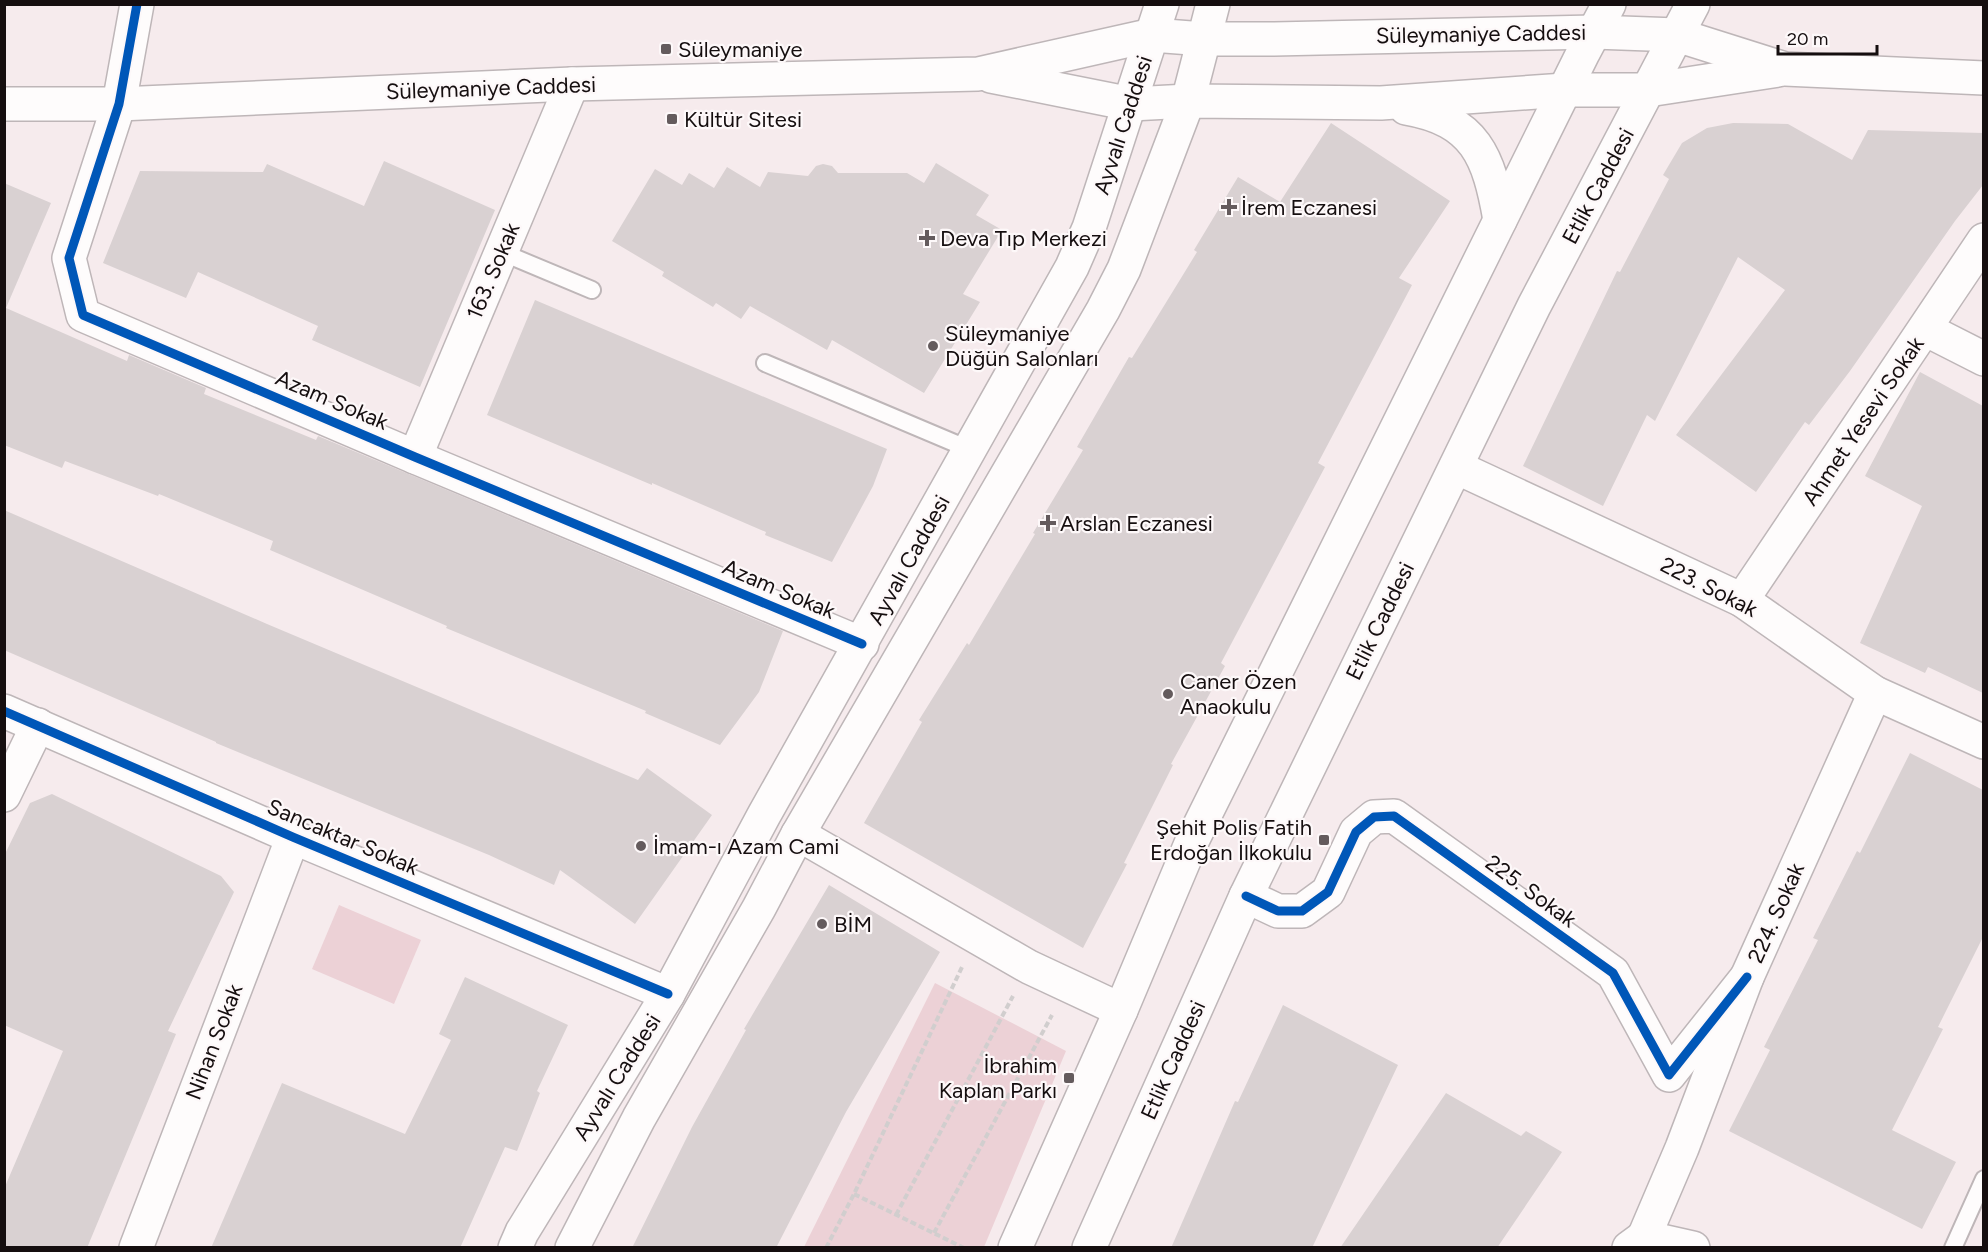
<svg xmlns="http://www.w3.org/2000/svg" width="1988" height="1252" font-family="Figtree,sans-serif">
<rect width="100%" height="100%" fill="#f6ebed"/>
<!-- green -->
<g fill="#ecd1d6">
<path d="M339 905 421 940 394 1004 312 969Z"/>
<path d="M935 983 1066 1051 984 1247H804Z"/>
</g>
<!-- building -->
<g fill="#d9d1d2">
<path d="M1331 123 1450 201 1399 278 1412 285 1318 463 1325 467 1221 663 1225 666 1171 764 1173 765 1124 863 1127 864 1083 948 864 823 922 722 919 720 967 643 969 645 1035 534 1033 533 1083 450 1077 447 1129 357 1132 358 1197 252 1194 250 1238 177 1280 202Z"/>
<path d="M1733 123 1788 124 1852 160 1868 130 1983 133V185L1955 221 1850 371 1809 425 1805 422 1756 492 1676 435 1785 290 1738 257 1655 421 1647 415 1603 506 1523 466 1617 271 1620 272 1669 179 1663 175 1682 143 1707 128Z"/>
<path d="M384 161 495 210 420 387 312 340 318 326 198 272 186 298 103 263 140 171 263 172 267 164 364 206Z"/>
<path d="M936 163 989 195 976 215 1002 230 963 294 980 302 924 393 832 340 827 350 750 306 741 319 716 303 713 307 662 276 664 272 612 241 655 169 682 185 689 173 714 188 727 167 760 187 768 172 808 176 816 166 823 164 832 166 838 173H907L924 183Z"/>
<path d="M4 183 51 203 6 308 127 361 129 355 206 388 204 394 316 440 318 436 783 631 759 692 720 745 645 713 646 711 446 628 447 626 270 550 273 541 159 494 158 496 65 461 62 468 4 445Z"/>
<path d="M535 300 887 449 873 486 832 562 765 535 766 532 652 483V485L487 415Z"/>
<path d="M1920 372 1983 406V693L1928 667 1925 673 1860 643 1922 506 1865 476Z"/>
<path d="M4 510 267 624 638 780 647 768 712 815 635 924 560 870 554 885 489 855 216 743V742L4 650Z"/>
<path d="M1910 753 1983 790V937L1938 1027 1943 1029 1892 1130 1956 1162 1922 1229 1729 1131 1770 1050 1764 1047 1818 940 1813 938 1857 851 1860 853Z"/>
<path d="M52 794 221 876 234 892 168 1031 176 1034 87 1248H4V1189L63 1051 4 1025V856L30 803Z"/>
<path d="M829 885 940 952 846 1112 776 1248H632L692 1127 746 1030 744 1029Z"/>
<path d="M465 977 568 1025 537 1091 540 1093 517 1151 505 1147 460 1248H211L282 1083 405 1134 451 1040 439 1034Z"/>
<path d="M1283 1005 1398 1065 1312 1248H1171L1235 1101 1238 1102Z"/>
<path d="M1446 1093 1521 1136 1526 1131 1562 1152 1497 1248H1340Z"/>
</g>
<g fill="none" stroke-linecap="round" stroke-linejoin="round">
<defs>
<g id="service">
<path d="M501 252 592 290"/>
<path d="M765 363 971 450"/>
<path d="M1953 1248 1984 1179"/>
</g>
<g id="minor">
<path d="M137 4 119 104 69 258 83 315 415 457 862 644"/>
<path d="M1925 329 1984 359"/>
<path d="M415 457 572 84"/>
<path d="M1456 467 1742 600 1875 693 1984 742"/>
<path d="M1742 600 1984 240"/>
<path d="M4 711 293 837 668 994"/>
<path d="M4 795 38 725"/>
<path d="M798 834 1029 967 1121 1010"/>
<path d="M1246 896 1278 911H1302L1328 892 1356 832 1374 817 1394 816 1613 973 1669 1075 1747 977"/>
<path d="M136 1248 293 837"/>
<path d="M1693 1248 1644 1237 1682 1148 1747 977 1875 693"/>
</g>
<path id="tertiary" d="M1629 1248 1644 1237"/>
<g id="secondary">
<path d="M991 76 1131 104 1188 101 1381 103 1565 90H1648L1778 70"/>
<path d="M4 104H119L572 84 978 74 1152 35 1204 39H1274L1594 32 1677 35 1785 69 1984 78"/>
<path d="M1406 108C1476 120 1489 157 1500 220"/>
<path d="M515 1248 522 1232 668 994 764 815 1072 267 1089 228 1162 4"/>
<path d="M572 1248 639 1118 759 908 798 834 1103 310 1124 269 1188 101 1213 4"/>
</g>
<g id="primary">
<path d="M1015 1248 1121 1010 1193 839 1583 53 1609 4"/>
<path d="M1089 1248 1246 896 1534 306 1693 4"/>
</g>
</defs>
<!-- service casing -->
<use href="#service" stroke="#beb6b8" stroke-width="20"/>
<!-- minor casing -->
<use href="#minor" stroke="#beb6b8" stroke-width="36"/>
<!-- tertiary casing -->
<use href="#tertiary" stroke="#beb6b8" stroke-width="36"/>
<!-- secondary casing -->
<use href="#secondary" stroke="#beb6b8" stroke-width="36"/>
<!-- primary casing -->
<use href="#primary" stroke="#beb6b8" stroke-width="36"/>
<!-- path -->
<g stroke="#d1cece" stroke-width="4" stroke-dasharray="6 3" stroke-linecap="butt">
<path d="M854 1194 964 1248"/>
<path d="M896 1215 1013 996"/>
<path d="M934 1233 1052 1015"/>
<path d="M826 1248 854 1194 963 965"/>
</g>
<!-- service -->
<use href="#service" stroke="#fefcfc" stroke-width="16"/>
<!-- minor -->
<use href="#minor" stroke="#fefcfc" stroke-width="33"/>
<!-- tertiary -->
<use href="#tertiary" stroke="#fefcfc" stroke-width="33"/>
<!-- secondary -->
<use href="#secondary" stroke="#fefcfc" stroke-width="33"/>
<!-- primary -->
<use href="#primary" stroke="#fefcfc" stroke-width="33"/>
<defs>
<g id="cycleway">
<path d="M137 4 119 104 69 258 83 315 415 457 862 644"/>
<path d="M4 711 293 837 668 994"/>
<path d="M1246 896 1278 911H1302L1328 892 1356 832 1374 817 1394 816 1613 973 1669 1075 1747 977"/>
</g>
</defs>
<!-- cycleway casing -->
<use href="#cycleway" stroke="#fdf8f9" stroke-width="13"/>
<!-- cycleway -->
<use href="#cycleway" stroke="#0057b8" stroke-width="9"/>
</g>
<!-- markers -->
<g fill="#645b5d" stroke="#fdf8f9" stroke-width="2">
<rect x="660" y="43" width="12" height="12" rx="3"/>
<rect x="666" y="113" width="12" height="12" rx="3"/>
<path d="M1226 198h6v6h6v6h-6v6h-6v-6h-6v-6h6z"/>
<path d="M924 229h6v6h6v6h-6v6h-6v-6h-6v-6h6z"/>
<circle cx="933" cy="346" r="6"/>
<path d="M1045 514h6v6h6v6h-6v6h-6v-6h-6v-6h6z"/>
<circle cx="1168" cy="694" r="6"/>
<rect x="1318" y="834" width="12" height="12" rx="3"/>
<circle cx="641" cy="846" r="6"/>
<circle cx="822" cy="924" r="6"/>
<rect x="1063" y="1072" width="12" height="12" rx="3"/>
</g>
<g text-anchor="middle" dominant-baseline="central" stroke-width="4.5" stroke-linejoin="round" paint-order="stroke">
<!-- street labels -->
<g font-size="22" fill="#150e0f" stroke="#fdf8f9">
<text transform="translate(1481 34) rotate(-1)">Süleymaniye Caddesi</text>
<text transform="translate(491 88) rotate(-2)">Süleymaniye Caddesi</text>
<text transform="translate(1123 125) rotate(-72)">Ayvalı Caddesi</text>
<text transform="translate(1598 186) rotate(-62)">Etlik Caddesi</text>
<text transform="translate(493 271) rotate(-67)">163. Sokak</text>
<text transform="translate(332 400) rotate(23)">Azam Sokak</text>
<text transform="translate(1863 421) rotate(-56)">Ahmet Yesevi Sokak</text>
<text transform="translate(909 560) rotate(-61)">Ayvalı Caddesi</text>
<text transform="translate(1709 587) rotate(27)">223. Sokak</text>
<text transform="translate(779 589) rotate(23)">Azam Sokak</text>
<text transform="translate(1380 621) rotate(-64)">Etlik Caddesi</text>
<text transform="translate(343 837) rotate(23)">Sancaktar Sokak</text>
<text transform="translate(1531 891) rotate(36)">225. Sokak</text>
<text transform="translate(1776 913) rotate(-66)">224. Sokak</text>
<text transform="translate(214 1042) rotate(-69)">Nihan Sokak</text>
<text transform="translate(1173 1060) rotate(-66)">Etlik Caddesi</text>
<text transform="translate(617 1077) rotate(-58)">Ayvalı Caddesi</text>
</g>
<!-- poi labels -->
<g font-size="22" fill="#150e0f" stroke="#fdf8f9" text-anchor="start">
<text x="678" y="49">Süleymaniye</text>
<text x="684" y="119">Kültür Sitesi</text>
<text x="1241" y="207">İrem Eczanesi</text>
<text x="940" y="238">Deva Tıp Merkezi</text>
<text x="945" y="333">Süleymaniye<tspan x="945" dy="25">Düğün Salonları</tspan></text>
<text x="1060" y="523">Arslan Eczanesi</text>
<text x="1180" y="681">Caner Özen<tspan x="1180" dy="25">Anaokulu</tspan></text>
<text x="1312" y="827" text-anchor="end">Şehit Polis Fatih<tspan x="1312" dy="25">Erdoğan İlkokulu</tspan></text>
<text x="653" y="846">İmam-ı Azam Cami</text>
<text x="834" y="924">BİM</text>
<text x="1057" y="1065" text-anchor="end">İbrahim<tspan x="1057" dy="25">Kaplan Parkı</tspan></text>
</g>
</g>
<!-- border -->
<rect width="1988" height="1252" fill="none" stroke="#150e0f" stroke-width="12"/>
<!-- scale -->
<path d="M1778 45v9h99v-9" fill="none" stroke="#150e0f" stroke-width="3"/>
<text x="1787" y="45" font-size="18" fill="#150e0f" stroke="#fdf8f9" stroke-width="4.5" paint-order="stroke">20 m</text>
</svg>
